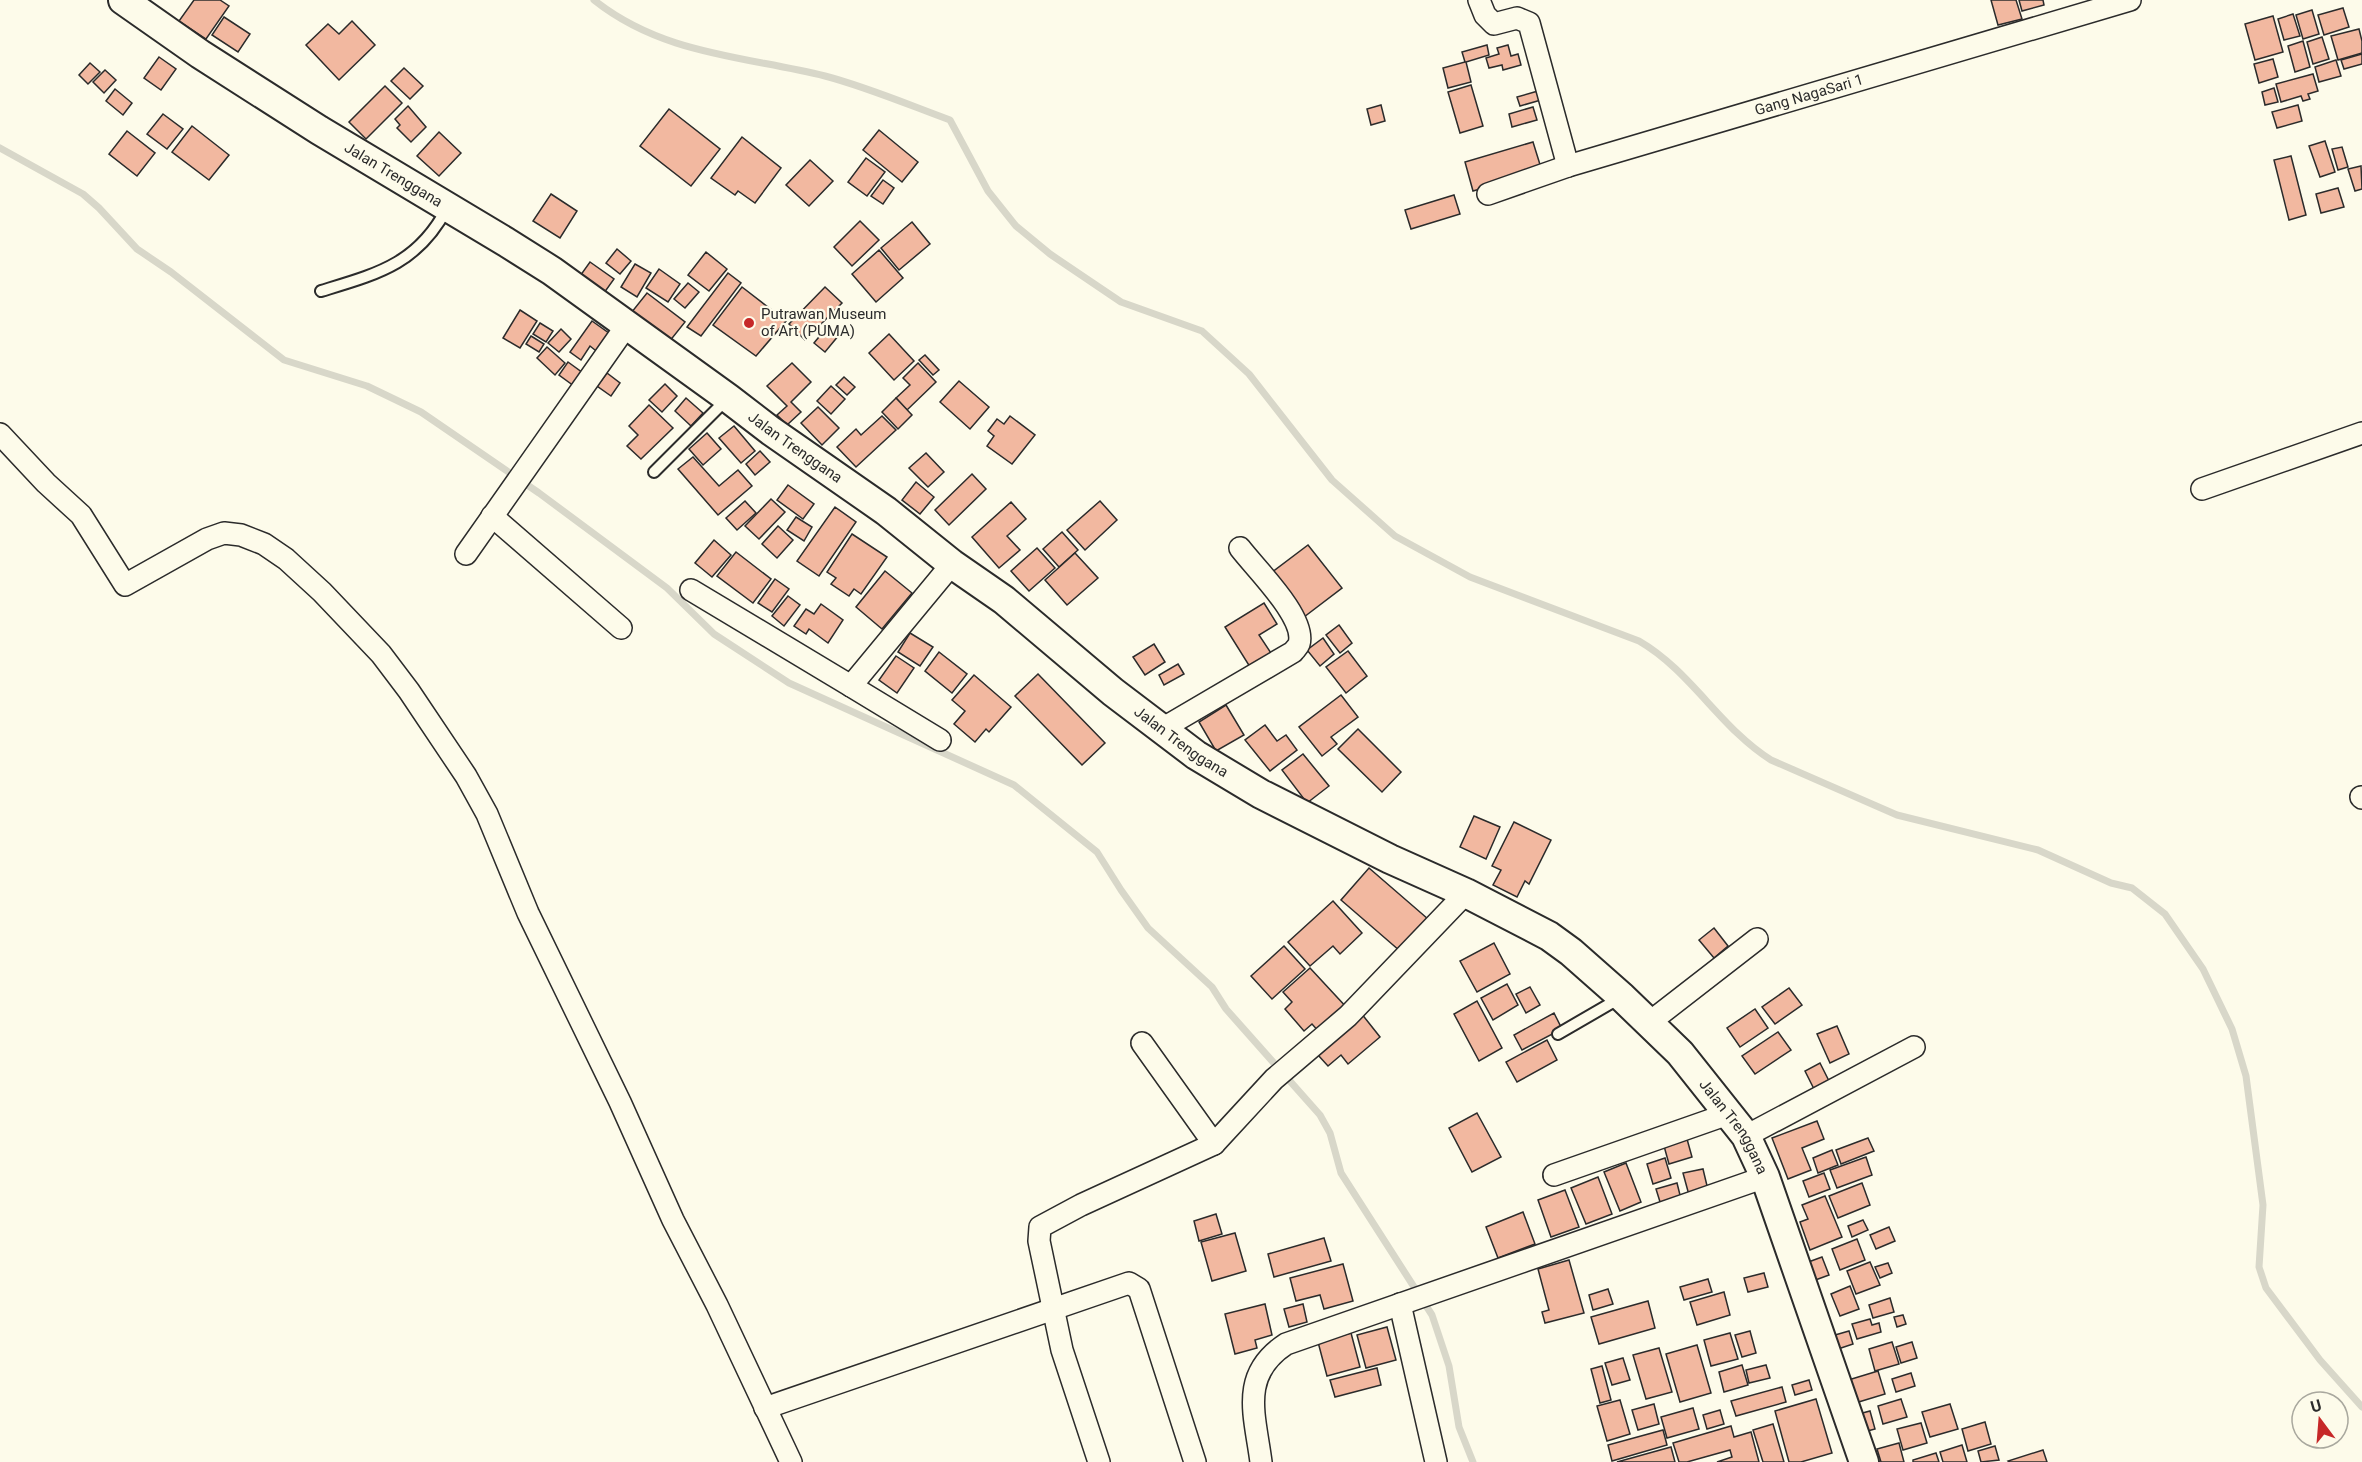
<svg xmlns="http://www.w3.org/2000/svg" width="2362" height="1462" font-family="Roboto,sans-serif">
<rect width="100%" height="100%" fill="#fdfbea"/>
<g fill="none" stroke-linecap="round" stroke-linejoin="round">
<!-- stream -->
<g stroke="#d8d7c9" stroke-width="7">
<path d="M594 0C663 55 744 56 825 76 867 87 909 105 950 120L988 191 1016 226 1050 254 1121 302 1202 331 1249 374 1332 480 1395 536 1470 577 1639 641C1691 671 1720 728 1771 760L1897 815 2038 850 2111 883 2132 888 2165 914 2203 969 2232 1029 2246 1076 2263 1205 2259 1267 2266 1288 2320 1360 2362 1407"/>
<path d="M0 148 83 194 99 208 137 249 171 272 284 360 367 386 421 412 539 493 667 588 714 634 789 683 1014 785 1097 852 1121 890 1148 928 1212 987 1226 1009 1320 1115 1330 1133 1341 1173 1432 1315 1449 1366 1459 1427 1473 1462"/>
</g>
</g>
<!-- building -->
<g fill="#f2b8a0" stroke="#2b2b2b" stroke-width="1.5">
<path d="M194 0H220L229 6 206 39 179 21Z"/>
<path d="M1991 0H2016L2022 19 1998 25Z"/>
<path d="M2019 0H2043L2044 5 2022 11Z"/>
<path d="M2343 8 2349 27 2324 35 2318 15Z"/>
<path d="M2312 10 2319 34 2303 39 2296 15Z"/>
<path d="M2293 14 2300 36 2284 40 2278 19Z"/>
<path d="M2273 16 2283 52 2255 60 2245 24Z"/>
<path d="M224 17 250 34 238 52 212 35Z"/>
<path d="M352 21 375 45 339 80 306 45 328 24 339 34Z"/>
<path d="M2359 29 2362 41V53L2338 60 2331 36Z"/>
<path d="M2322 37 2329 59 2313 64 2307 42Z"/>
<path d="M2303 41 2310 67 2295 72 2288 46Z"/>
<path d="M1487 45 1489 55 1466 62 1471 82 1448 88 1443 68 1465 62 1462 52Z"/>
<path d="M1508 45 1511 56 1518 54 1521 65 1503 70 1502 65 1489 68 1486 58 1499 54 1497 48Z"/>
<path d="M2362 54V64L2344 69 2341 60Z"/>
<path d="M159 57 176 69 161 90 144 78Z"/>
<path d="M2273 59 2278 77 2259 83 2254 64Z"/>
<path d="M2336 60 2341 76 2319 82 2315 67Z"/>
<path d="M90 63 100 72 88 84 79 75Z"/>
<path d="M404 68 423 86 410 99 391 81Z"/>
<path d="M105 70 116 80 104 93 93 82Z"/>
<path d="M2313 74 2318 91 2308 94 2310 99 2303 101 2301 96 2281 102 2276 84Z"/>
<path d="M1471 85 1483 126 1460 133 1448 92Z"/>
<path d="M385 86 402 103 366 139 349 122Z"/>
<path d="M2274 88 2278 102 2265 105 2262 92Z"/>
<path d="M115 89 132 103 123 115 106 101Z"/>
<path d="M1538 91 1541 100 1520 106 1517 97Z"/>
<path d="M1381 105 1385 121 1371 125 1367 109Z"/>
<path d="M2298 105 2302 121 2277 128 2272 112Z"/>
<path d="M408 106 426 127 411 142 397 128 400 125 395 119Z"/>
<path d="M1533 107 1537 120 1512 127 1509 114Z"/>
<path d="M669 109 720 149 691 186 640 146Z"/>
<path d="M163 114 183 129 167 149 147 134Z"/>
<path d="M192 126 229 155 209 180 172 152Z"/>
<path d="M879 130 918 162 902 182 863 150Z"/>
<path d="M127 131 155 153 137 176 109 154Z"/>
<path d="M439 132 461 153 439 176 417 156Z"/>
<path d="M742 137 781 168 755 203 738 191 735 195 711 178Z"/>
<path d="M2325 141 2335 172 2320 177 2309 146Z"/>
<path d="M1533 142 1542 171 1473 191 1465 162Z"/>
<path d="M2342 147 2348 167 2338 170 2332 149Z"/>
<path d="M2291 156 2306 215 2289 220 2274 160Z"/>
<path d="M866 158 885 172 867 196 848 182Z"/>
<path d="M810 160 833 181 809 206 786 185Z"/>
<path d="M2361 166 2362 189 2355 191 2348 169Z"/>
<path d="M883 180 894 188 883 204 871 196Z"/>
<path d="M2338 188 2344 207 2321 213 2316 194Z"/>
<path d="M551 194 577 211 560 238 533 221Z"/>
<path d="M1454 195 1460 214 1411 229 1405 210Z"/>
<path d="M860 221 879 240 852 266 834 247Z"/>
<path d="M912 222 930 244 899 270 881 248Z"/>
<path d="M617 249 631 261 620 274 606 263Z"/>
<path d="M879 250 903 278 876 302 852 274Z"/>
<path d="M706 252 727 269 709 291 688 275Z"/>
<path d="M590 262 614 279 604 293 580 276Z"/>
<path d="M635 264 651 273 637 297 621 287Z"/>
<path d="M659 269 680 284 668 302 646 288Z"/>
<path d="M728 273 741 283 701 336 687 327Z"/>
<path d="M688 283 699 292 685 308 674 299Z"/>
<path d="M742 287 786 321 756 356 713 325Z"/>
<path d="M825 287 842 303 805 340 789 324Z"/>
<path d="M647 293 685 322 669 342 631 313Z"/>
<path d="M520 310 537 321 520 348 503 338Z"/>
<path d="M592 321 613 336 600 354 590 346 581 360 570 352Z"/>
<path d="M540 323 553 331 546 342 533 334Z"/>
<path d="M828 326 839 335 825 352 814 343Z"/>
<path d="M561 329 571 339 559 352 548 343Z"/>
<path d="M889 334 914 361 894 380 869 353Z"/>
<path d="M531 336 544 344 539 352 526 344Z"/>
<path d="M547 347 565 363 555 375 537 358Z"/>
<path d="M925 355 939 370 933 375 919 360Z"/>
<path d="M568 362 583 373 574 386 559 375Z"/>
<path d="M792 363 811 382 791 402 801 412 787 425 777 415 787 406 767 386Z"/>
<path d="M918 363 936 382 907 410 896 398 910 385 903 378Z"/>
<path d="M607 373 620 383 611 396 597 386Z"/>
<path d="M844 377 855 387 847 395 836 385Z"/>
<path d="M959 381 989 407 970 429 940 402Z"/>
<path d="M665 384 677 396 662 412 649 400Z"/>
<path d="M831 386 845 399 831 414 817 401Z"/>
<path d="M686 398 703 413 691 426 675 411Z"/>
<path d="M896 398 912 415 898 429 882 412Z"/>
<path d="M649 405 673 428 641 459 627 446 638 435 629 426Z"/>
<path d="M818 407 839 428 822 445 801 423Z"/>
<path d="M882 416 896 430 856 467 837 447 856 429 861 435Z"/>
<path d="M1010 416 1035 435 1012 464 987 446 994 436 988 431 997 419 1004 424Z"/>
<path d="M734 426 755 451 741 463 719 438Z"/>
<path d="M707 433 721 449 703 465 689 449Z"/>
<path d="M760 451 770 462 755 475 746 464Z"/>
<path d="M926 453 944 472 928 487 909 468Z"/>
<path d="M693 457 719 486 738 470 752 486 718 515 678 469Z"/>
<path d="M972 474 986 489 949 525 935 510Z"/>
<path d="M916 482 934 497 920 514 902 500Z"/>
<path d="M788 485 814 504 803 519 777 500Z"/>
<path d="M771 499 785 512 759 539 745 526Z"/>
<path d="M745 501 756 513 737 530 726 518Z"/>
<path d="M1100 501 1117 520 1085 550 1067 530Z"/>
<path d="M1011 502 1026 519 1007 536 1020 550 999 568 972 537Z"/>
<path d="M835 507 856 522 819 576 797 561Z"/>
<path d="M796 517 812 527 804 541 787 530Z"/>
<path d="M778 526 793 540 777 558 762 544Z"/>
<path d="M1062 532 1078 550 1059 567 1043 549Z"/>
<path d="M852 534 887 557 861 594 854 589 849 596 831 584 836 578 827 572Z"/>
<path d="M714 540 731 555 712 577 695 563Z"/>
<path d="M1308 545 1342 588 1304 617 1271 573Z"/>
<path d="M1037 548 1055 568 1029 591 1011 571Z"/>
<path d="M736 552 771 579 753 603 717 576Z"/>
<path d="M1075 553 1098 578 1067 605 1045 580Z"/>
<path d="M885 571 912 593 882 629 856 607Z"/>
<path d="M775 579 789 589 772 612 758 603Z"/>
<path d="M788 596 800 605 784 626 772 616Z"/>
<path d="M1264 603 1277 624 1259 635 1271 653 1250 667 1225 627Z"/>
<path d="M821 604 843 620 828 643 809 629 806 634 794 626 806 609 814 614Z"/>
<path d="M1339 625 1352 643 1340 653 1326 635Z"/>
<path d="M910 633 933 647 920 666 898 652Z"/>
<path d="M1323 638 1334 654 1320 666 1307 650Z"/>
<path d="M1154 644 1165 662 1145 675 1133 657Z"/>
<path d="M1348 651 1367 676 1346 693 1326 667Z"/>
<path d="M939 652 967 674 952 693 925 671Z"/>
<path d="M896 656 914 668 897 693 879 680Z"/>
<path d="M1178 664 1184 674 1164 685 1159 675Z"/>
<path d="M1038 674 1105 743 1082 765 1015 696Z"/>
<path d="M974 675 1011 707 989 732 986 729 975 742 954 724 965 711 952 700Z"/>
<path d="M1341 695 1358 717 1331 737 1337 744 1322 756 1299 727Z"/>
<path d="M1226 705 1244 735 1216 751 1199 722Z"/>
<path d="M1265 725 1277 741 1286 735 1297 750 1270 771 1245 740Z"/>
<path d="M1358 729 1401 772 1382 792 1338 749Z"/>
<path d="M1303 754 1329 786 1307 803 1282 770Z"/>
<path d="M1474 816 1500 827 1486 859 1460 847Z"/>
<path d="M1514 822 1551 840 1529 884 1525 881 1517 897 1493 885 1501 870 1492 866Z"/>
<path d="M1369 868 1428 919 1400 951 1341 900Z"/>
<path d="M1333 901 1362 933 1340 954 1333 946 1310 966 1288 942Z"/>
<path d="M1714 928 1728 946 1714 958 1699 940Z"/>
<path d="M1494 943 1510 974 1477 992 1460 961Z"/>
<path d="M1284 946 1305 969 1272 999 1251 976Z"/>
<path d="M1310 968 1348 1009 1320 1033 1312 1024 1304 1031 1285 1009 1292 1002 1283 992Z"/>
<path d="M1507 984 1518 1005 1493 1020 1481 998Z"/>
<path d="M1530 987 1540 1005 1526 1013 1516 994Z"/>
<path d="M1789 988 1802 1005 1775 1024 1762 1007Z"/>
<path d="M1477 1001 1502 1048 1479 1061 1454 1014Z"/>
<path d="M1755 1009 1768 1028 1740 1047 1727 1028Z"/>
<path d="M1361 1013 1380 1037 1348 1064 1341 1055 1328 1066 1318 1055Z"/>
<path d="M1554 1013 1562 1029 1522 1050 1514 1035Z"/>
<path d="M1837 1026 1849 1054 1830 1063 1817 1034Z"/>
<path d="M1778 1032 1791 1050 1755 1074 1742 1056Z"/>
<path d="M1547 1040 1557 1060 1517 1082 1506 1062Z"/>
<path d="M1820 1063 1830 1083 1815 1091 1805 1071Z"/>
<path d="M1477 1113 1501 1157 1472 1172 1449 1128Z"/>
<path d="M1817 1121 1824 1139 1802 1148 1811 1170 1788 1179 1772 1138Z"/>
<path d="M1868 1138 1874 1151 1841 1164 1836 1150Z"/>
<path d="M1687 1139 1692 1157 1669 1164 1664 1146Z"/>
<path d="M1832 1150 1838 1165 1818 1173 1813 1158Z"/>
<path d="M1866 1157 1872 1175 1837 1188 1830 1170Z"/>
<path d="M1665 1158 1671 1178 1653 1184 1647 1164Z"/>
<path d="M1626 1163 1641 1202 1620 1211 1604 1172Z"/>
<path d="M1703 1169 1708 1190 1689 1195 1683 1173Z"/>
<path d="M1824 1173 1830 1189 1809 1197 1803 1181Z"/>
<path d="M1598 1177 1612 1214 1586 1224 1571 1188Z"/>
<path d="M1677 1183 1681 1199 1661 1205 1656 1189Z"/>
<path d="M1862 1183 1870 1205 1838 1218 1829 1196Z"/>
<path d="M1565 1190 1579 1227 1551 1237 1538 1200Z"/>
<path d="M1825 1196 1842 1237 1810 1250 1800 1222 1808 1219 1802 1205Z"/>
<path d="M1523 1212 1535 1244 1498 1258 1486 1227Z"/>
<path d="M1216 1214 1222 1234 1199 1241 1194 1221Z"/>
<path d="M1863 1220 1868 1230 1852 1237 1848 1226Z"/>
<path d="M1889 1227 1895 1241 1876 1249 1870 1235Z"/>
<path d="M1235 1233 1246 1271 1212 1281 1201 1242Z"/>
<path d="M1324 1238 1331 1261 1274 1277 1268 1254Z"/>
<path d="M1857 1239 1865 1260 1840 1270 1832 1249Z"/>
<path d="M1822 1257 1829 1275 1810 1282 1803 1264Z"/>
<path d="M1569 1260 1584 1313 1545 1323 1542 1312 1549 1310 1538 1269Z"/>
<path d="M1870 1262 1880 1285 1856 1294 1847 1271Z"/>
<path d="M1888 1263 1892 1273 1880 1278 1875 1267Z"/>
<path d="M1343 1264 1353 1301 1324 1309 1320 1295 1296 1301 1290 1278Z"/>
<path d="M1764 1273 1768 1287 1748 1292 1744 1278Z"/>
<path d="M1708 1279 1712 1292 1684 1300 1680 1287Z"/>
<path d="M1850 1286 1859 1309 1840 1316 1831 1294Z"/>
<path d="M1608 1289 1613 1304 1593 1310 1589 1295Z"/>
<path d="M1724 1292 1730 1315 1697 1325 1690 1302Z"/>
<path d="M1890 1298 1894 1312 1873 1318 1869 1305Z"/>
<path d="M1648 1301 1655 1328 1599 1344 1591 1317Z"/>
<path d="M1265 1304 1272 1335 1255 1340 1257 1348 1235 1354 1225 1314Z"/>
<path d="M1303 1304 1307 1322 1289 1327 1284 1309Z"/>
<path d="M1903 1315 1906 1324 1897 1327 1894 1317Z"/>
<path d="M1870 1319 1872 1325 1879 1323 1881 1332 1857 1339 1852 1324Z"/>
<path d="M1387 1327 1396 1360 1366 1368 1357 1335Z"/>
<path d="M1750 1331 1756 1353 1742 1357 1735 1335Z"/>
<path d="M1849 1331 1853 1344 1832 1351 1828 1337Z"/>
<path d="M1351 1333 1360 1367 1327 1376 1318 1342Z"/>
<path d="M1730 1333 1738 1359 1711 1366 1704 1340Z"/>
<path d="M1892 1342 1899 1364 1875 1371 1869 1349Z"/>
<path d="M1912 1342 1917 1358 1901 1363 1896 1347Z"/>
<path d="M1697 1345 1711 1393 1680 1402 1666 1354Z"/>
<path d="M1659 1348 1672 1392 1646 1399 1633 1355Z"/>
<path d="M1623 1358 1630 1380 1612 1385 1605 1363Z"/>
<path d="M1742 1365 1748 1385 1724 1392 1719 1372Z"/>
<path d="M1766 1365 1770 1378 1749 1383 1746 1370Z"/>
<path d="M1602 1366 1611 1400 1600 1403 1591 1369Z"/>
<path d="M1377 1368 1381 1385 1335 1397 1330 1380Z"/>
<path d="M1878 1371 1885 1394 1852 1404 1845 1381Z"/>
<path d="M1911 1373 1915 1386 1896 1392 1892 1379Z"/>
<path d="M1809 1380 1812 1390 1795 1395 1792 1385Z"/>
<path d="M1782 1387 1786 1402 1736 1416 1731 1401Z"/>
<path d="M1816 1399 1832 1453 1801 1462H1789L1775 1411Z"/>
<path d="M1901 1399 1907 1417 1883 1424 1878 1406Z"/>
<path d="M1620 1400 1630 1434 1607 1441 1597 1406Z"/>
<path d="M1654 1404 1659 1424 1638 1430 1632 1410Z"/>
<path d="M1950 1404 1958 1429 1930 1437 1922 1412Z"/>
<path d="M1693 1408 1699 1429 1667 1438 1661 1417Z"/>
<path d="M1720 1410 1724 1424 1707 1429 1703 1415Z"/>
<path d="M1870 1411 1875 1429 1860 1433 1855 1415Z"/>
<path d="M1985 1422 1991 1444 1968 1451 1962 1429Z"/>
<path d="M1921 1423 1927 1443 1903 1450 1897 1429Z"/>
<path d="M1773 1424 1784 1462H1763L1753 1430Z"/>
<path d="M1731 1426 1734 1437 1751 1432 1759 1462H1717L1732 1457 1730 1450 1687 1462H1679L1673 1443Z"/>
<path d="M1663 1430 1667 1445 1612 1461 1608 1445Z"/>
<path d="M1899 1443 1904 1462H1881L1877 1449Z"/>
<path d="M1962 1445 1967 1462H1943L1940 1452Z"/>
<path d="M1995 1446 1999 1460 1981 1462 1978 1451Z"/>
<path d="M1671 1447 1675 1462H1617Z"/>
<path d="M2043 1450 2047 1462H2009L2008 1461Z"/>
<path d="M1936 1453 1939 1462H1913V1460Z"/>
</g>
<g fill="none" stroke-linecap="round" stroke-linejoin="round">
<defs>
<g id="service">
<path d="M321 291C377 274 418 264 447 208"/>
<path d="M654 472 728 398"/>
<path d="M1558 1034 1620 998"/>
</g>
<g id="minor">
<path d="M1479 0 1485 15 1494 24 1517 18 1529 23 1568 166"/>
<path id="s1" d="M1488 194 1568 166 2130 0"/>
<path d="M0 434 46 483 81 515 125 585 207 539 224 533 241 535 264 544 286 559 322 592 381 654 409 691 466 776 487 814 528 913 620 1102 673 1220 717 1305 791 1462"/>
<path d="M2202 489 2362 433"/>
<path d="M492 516 621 628"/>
<path d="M466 554 627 325"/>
<path d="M691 590 851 686"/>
<path d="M1160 730 1293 652C1295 649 1298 647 1299 644 1307 618 1255 568 1240 548"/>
<path d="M940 740 851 686 952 564"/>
<path d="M2361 797 2362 798"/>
<path d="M1650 1022 1757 939"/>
<path d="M1142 1043 1214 1144"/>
<path d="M1746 1136 1914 1047"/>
<path d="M1554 1175 1728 1114"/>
<path d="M1400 1304 1436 1462"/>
<path d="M765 1408 1129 1283 1139 1289 1195 1462"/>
<path d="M1099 1462 1062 1350 1039 1241 1040 1227 1081 1205 1214 1144 1274 1079 1348 1016 1466 893"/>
<path d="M1261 1462C1255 1415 1239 1375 1286 1344L1765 1177"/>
</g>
<g id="secondary">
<path id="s2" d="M123 0 200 54 319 130 506 242 552 271 728 398 771 431 886 511 952 564 1004 600 1113 692 1196 755 1261 794 1390 859 1466 893 1549 936 1571 952 1622 997 1680 1053 1746 1136 1765 1177 1864 1462"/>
</g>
</defs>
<!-- service casing -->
<use href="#service" stroke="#2b2b2b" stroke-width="14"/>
<!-- minor casing -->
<use href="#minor" stroke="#2b2b2b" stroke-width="24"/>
<!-- secondary casing -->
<use href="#secondary" stroke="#2b2b2b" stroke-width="32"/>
<!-- service -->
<use href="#service" stroke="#fdfbea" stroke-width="10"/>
<!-- minor -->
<use href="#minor" stroke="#fdfbea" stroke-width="21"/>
<!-- secondary -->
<use href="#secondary" stroke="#fdfbea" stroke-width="28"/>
</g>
<!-- markers -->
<circle fill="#c62828" stroke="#fdfbea" stroke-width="2" cx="749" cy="323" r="6"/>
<g text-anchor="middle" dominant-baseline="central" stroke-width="4.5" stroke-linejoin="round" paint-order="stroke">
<!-- street labels -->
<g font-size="15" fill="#2b2b2b" stroke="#fdfbea">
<text stroke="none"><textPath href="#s1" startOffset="336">Gang NagaSari 1</textPath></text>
<text stroke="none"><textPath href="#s2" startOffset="322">Jalan Trenggana</textPath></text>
<text stroke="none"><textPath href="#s2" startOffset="808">Jalan Trenggana</textPath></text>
<text stroke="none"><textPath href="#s2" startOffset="1294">Jalan Trenggana</textPath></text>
<text stroke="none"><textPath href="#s2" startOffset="1978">Jalan Trenggana</textPath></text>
</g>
<!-- poi labels -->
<g font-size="15" fill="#2b2b2b" stroke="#fdfbea" text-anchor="start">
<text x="761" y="314">Putrawan Museum<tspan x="761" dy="17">of Art (PUMA)</tspan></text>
</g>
</g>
<!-- north arrow -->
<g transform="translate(2320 1420) rotate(344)"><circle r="28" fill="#fdfbea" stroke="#a9a89e" stroke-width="1.5"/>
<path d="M0-4.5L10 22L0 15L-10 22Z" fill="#c62828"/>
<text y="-9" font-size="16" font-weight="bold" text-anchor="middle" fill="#2b2b2b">U</text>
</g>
</svg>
